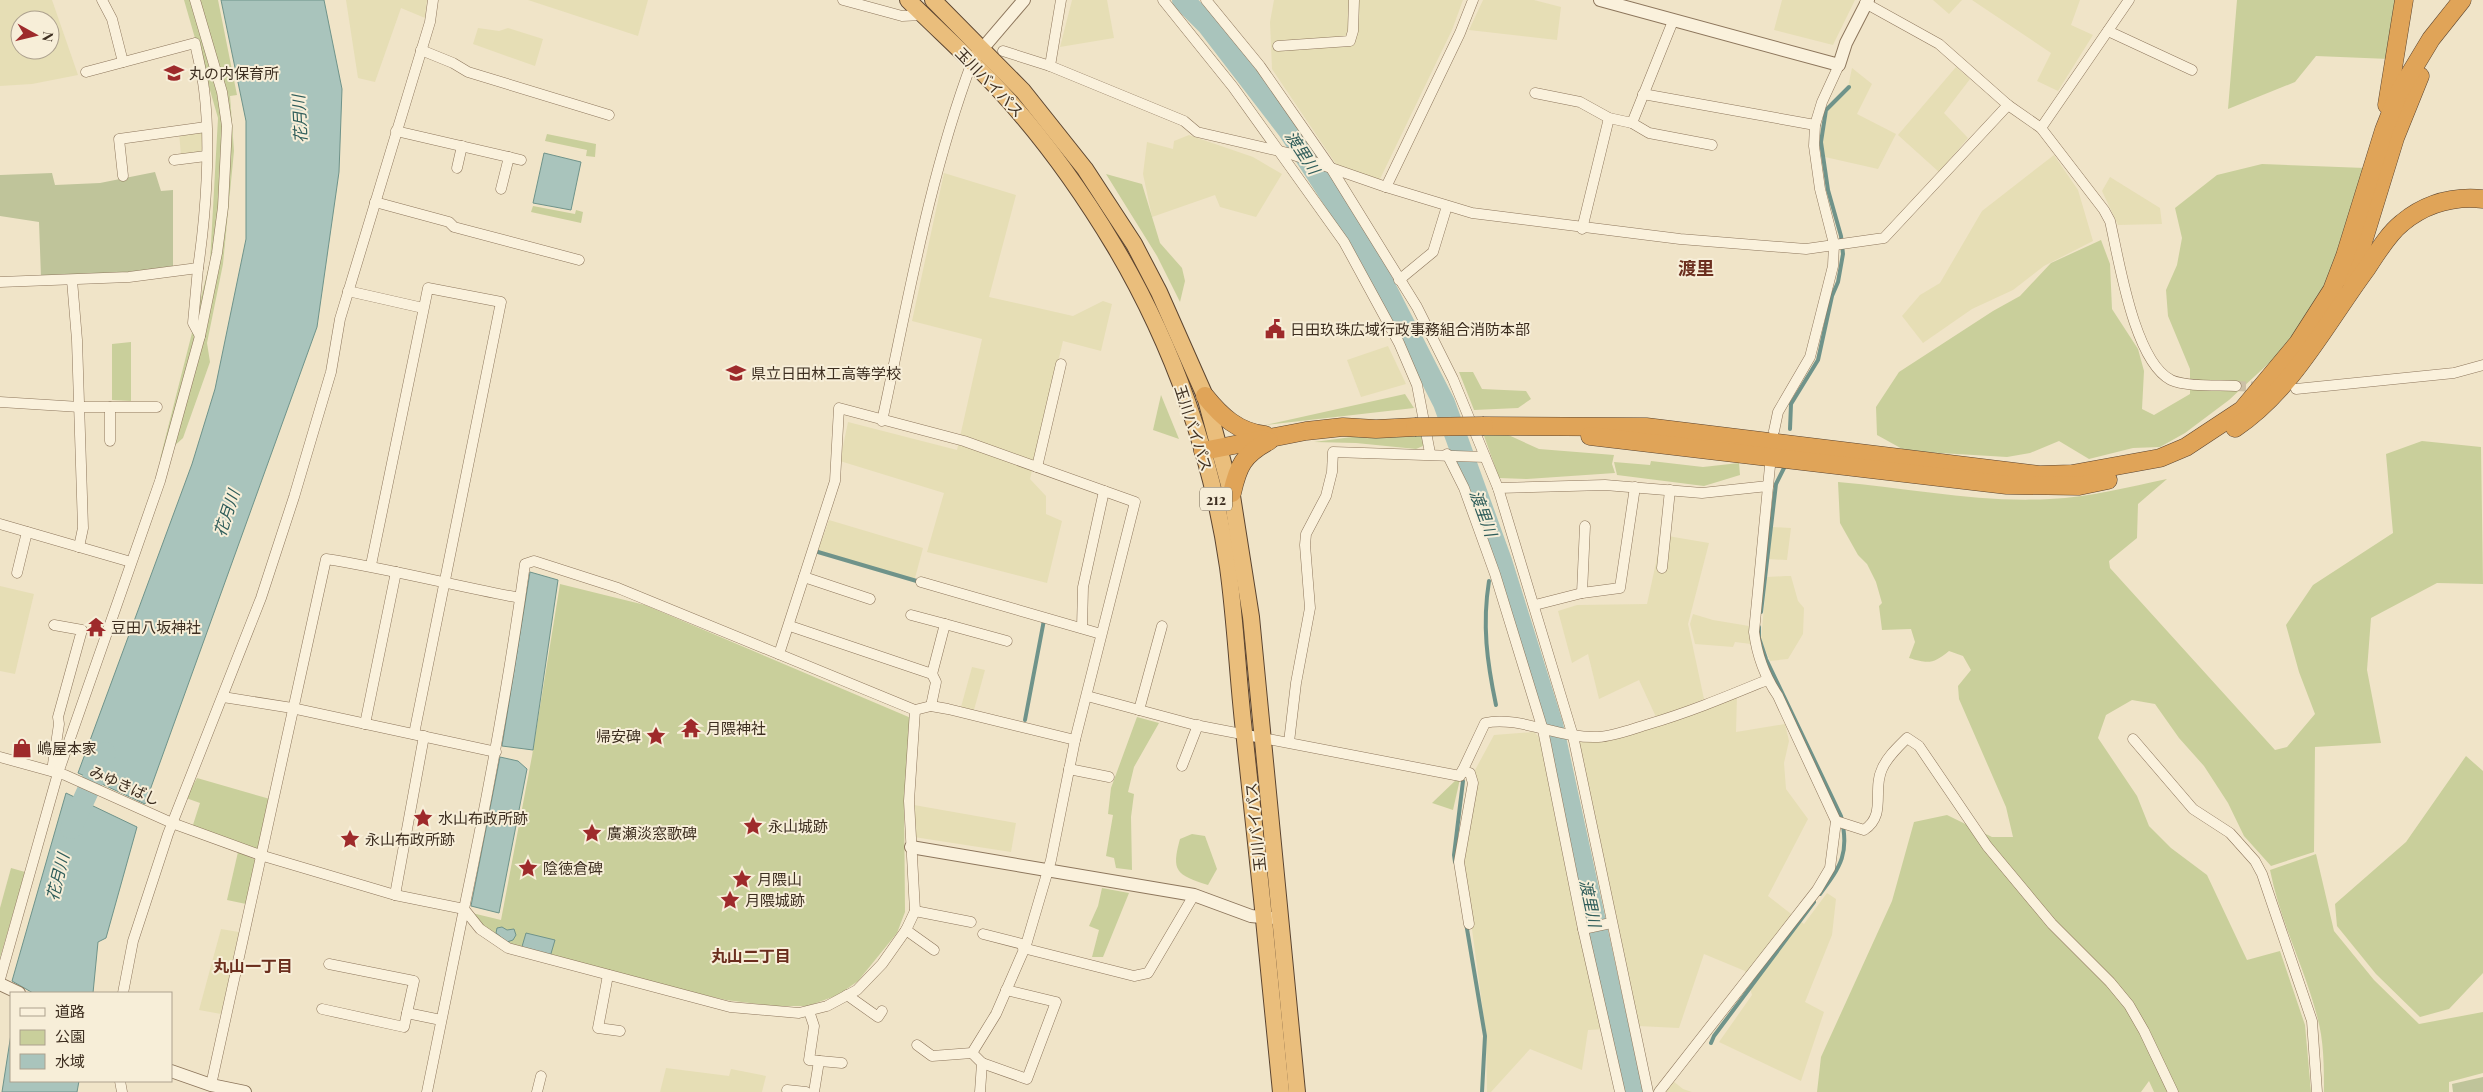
<svg xmlns="http://www.w3.org/2000/svg" width="2483" height="1092" font-family="'Playfair Display','Noto Sans JP',serif">
<rect width="100%" height="100%" fill="#f0e4c8"/>
<!-- farmland -->
<g fill="#e6deb5" fill-rule="evenodd">
<path d="M0 0H52L78 75 32 84 0 86ZM20 20H50V50H20Z"/>
<path d="M346 0H427L425 18 401 8 375 82 358 78Z"/>
<path d="M528 0H648L638 36Z"/>
<path d="M1072 0H1107L1114 38 1060 47Z"/>
<path d="M1274 0H1463L1452 30 1379 181 1340 170 1272 69 1270 22Z"/>
<path d="M1483 0H1534L1561 7 1557 40 1469 30Z"/>
<path d="M1782 0H1855L1833 45 1774 30Z"/>
<path d="M1933 0H1962L1949 14Z"/>
<path d="M1972 0H2080L2071 25 2093 35 2058 91 2037 81 2051 53Z"/>
<path d="M478 28 499 31 508 28 543 39 535 66 473 44Z"/>
<path d="M1956 67 1970 79 1944 113 1968 138 1939 172 1898 135Z"/>
<path d="M1852 68 1872 84 1857 114 1896 134 1878 169 1825 157 1823 142 1828 110 1847 92Z"/>
<path d="M203 129 204 154 181 156 179 132Z"/>
<path d="M1189 135 1253 157 1282 174 1256 217 1220 207 1215 195 1152 217 1143 174 1147 142 1173 149 1174 141Z"/>
<path d="M2054 155 2078 190 2093 241 2044 266 2013 290 1972 309 1923 343 1902 316 1920 295 1940 283 1982 211Z"/>
<path d="M944 173 1016 195 989 297 1073 316 1103 301 1112 304 1101 351 1063 341 1030 479 1046 496V514L1062 521 1047 583 927 552 944 493 840 461 848 422 957 450 982 339 912 321Z"/>
<path d="M2110 177 2160 208 2162 224 2118 225 2102 191Z"/>
<path d="M1388 346 1406 384 1361 397 1347 360Z"/>
<path d="M829 520 923 548 914 582 818 550Z"/>
<path d="M1773 527 1791 528 1787 560 1768 559Z"/>
<path d="M1662 535 1709 543 1688 624 1704 699 1657 719 1639 680 1599 699 1588 654 1572 663 1558 611 1577 605 1647 604Z"/>
<path d="M1785 576H1791L1798 601 1804 608 1803 634 1788 659 1770 661 1761 639 1767 577Z"/>
<path d="M0 586 34 594 15 674 0 671Z"/>
<path d="M1693 614 1713 620 1749 626 1751 644 1735 642 1733 647 1695 644 1690 624Z"/>
<path d="M972 667 985 670 974 710 961 707Z"/>
<path d="M1737 695 1736 732 1785 724 1789 741 1784 763 1786 789 1808 819 1768 896 1804 924 1827 893 1836 899 1832 935 1805 1002 1824 1012 1801 1081 1719 1042 1752 995 1745 971 1704 954 1679 1028 1638 1026 1578 741 1604 739Z"/>
<path d="M1534 732 1539 737 1605 1029 1588 1030 1582 1070 1530 1049 1491 1092H1487L1486 1034 1460 839 1467 785 1494 735Z"/>
<path d="M914 805 1016 823 1011 852 914 837Z"/>
<path d="M221 929 239 932 221 1014 199 1010Z"/>
<path d="M666 1068 729 1076 731 1069 766 1076 762 1092H660Z"/>
<path d="M1673 1081 1683 1089 1692 1092H1665Z"/>
</g>
<!-- green -->
<g fill="#c9cf9b">
<path d="M184 0H218L237 95 230 96 234 151 223 264 207 343 210 362 183 438 160 459 210 262 218 118Z"/>
<path d="M2237 0H2395L2389 59 2316 56 2295 82 2228 109Z"/>
<path d="M547 134 596 144 595 157 586 156 587 150 545 141Z"/>
<path d="M2262 164 2365 168 2328 287 2294 340 2229 400 2185 433 2160 447 2133 448 2089 459 2059 441 2030 453 2007 457 1906 451 1877 435 1876 407 1899 372 1993 311 2020 296 2051 263 2101 240 2110 264 2112 309 2138 349 2144 371 2142 409 2154 415 2190 394V369L2168 316 2166 290 2177 265 2182 238 2175 208 2217 175Z"/>
<path d="M1106 174 1142 184 1160 243 1182 268 1185 281 1180 302 1157 256Z"/>
<path d="M533 206 575 214 576 210 583 212 581 223 531 212Z"/>
<path d="M131 342V401L112 400V344Z"/>
<path d="M1459 372H1473L1482 389 1526 391 1531 399 1518 408 1474 410Z"/>
<path d="M1405 394 1414 408 1265 425Z"/>
<path d="M1161 395 1179 439 1153 430Z"/>
<path d="M1483 433H1504L1539 449 1614 455 1612 464 1615 473 1527 479 1499 478Z"/>
<path d="M1423 434V446L1416 449 1356 443 1314 442 1367 435Z"/>
<path d="M2422 441 2481 447 2483 584 2437 583 2371 618 2367 670 2381 743 2315 747 2314 852 2271 866 2244 836 2228 803 2204 766 2179 738 2155 704 2132 700 2106 715 2098 738 2137 796 2149 826 2171 848 2207 875 2247 960 2280 951 2305 1025 2311 1092H2154L2149 1081 2141 1092H1817L1821 1057 1892 901 1914 822 1947 815 1992 837H2013L2006 807 1959 699 1958 686 1971 670 1963 656 1949 651C1933 664 1929 664 1909 658L1915 642 1911 629 1882 630 1879 606 1882 603 1876 582 1867 564 1858 555 1840 523 1838 482C1909 488 1979 503 2050 499 2090 497 2129 487 2167 479L2138 504 2137 538 2109 561 2110 568 2275 750 2287 747 2315 714 2299 672 2286 625 2313 585 2393 533 2386 454Z"/>
<path d="M1651 461 1703 467 1739 463 1740 475 1704 486 1617 475 1614 462 1650 465Z"/>
<path d="M560 584 645 605 911 718 904 799 905 912 897 933 858 981 838 995 808 1006H775L726 1000 653 983 509 945 484 927 472 913 501 920 532 756Z"/>
<path d="M1137 717 1159 723 1134 767 1128 792 1134 794 1131 817 1132 870 1116 868 1114 858 1106 856 1113 815 1108 814 1111 788Z"/>
<path d="M2466 756 2483 771V973L2449 1009 2420 1017 2376 974 2337 926 2335 904 2406 842Z"/>
<path d="M197 778 270 799 259 852 192 828 200 803 186 798Z"/>
<path d="M1457 779H1460L1453 810 1432 803Z"/>
<path d="M1192 834 1205 836 1217 869 1208 885C1176 875 1171 871 1180 839Z"/>
<path d="M238 852 256 860 246 904 227 900Z"/>
<path d="M2316 854 2334 931 2374 980 2419 1024 2483 1012V1073L2449 1082V1092H2324C2324 1067 2324 1040 2317 1016 2304 966 2280 921 2270 870Z"/>
<path d="M11 868 25 872 0 958V908Z"/>
<path d="M1102 888 1129 893 1103 957H1092L1099 930 1089 926 1098 906Z"/>
</g>
<!-- cemetery -->
<g fill="#bfc49a">
<path d="M155 172 161 191 173 190V266L125 274 41 277 39 222 0 216V175L52 173 55 185 100 183Z"/>
<path d="M2483 1077V1092H2453L2452 1084Z"/>
</g>
<!-- water -->
<g fill="#a9c4bc" stroke="#6f938a">
<path d="M221 0H324L342 89 339 172 317 327 145 804 78 773 192 464 215 389 246 239V121Z"/>
<path d="M544 153 581 162 571 210 533 203Z"/>
<path d="M530 572 558 580 533 750 502 746Z"/>
<path d="M500 757 518 761 527 769 499 913 471 906Z"/>
<path d="M66 793 137 827 106 938 98 942 93 993H33L12 981Z"/>
<path d="M502 927 507 930 514 929 516 935 513 940 507 942 496 933 497 928Z"/>
<path d="M526 933 555 940 550 957 521 950Z"/>
<path d="M11 1034V1081H79L77 1092H2Z"/>
</g>
<g fill="none" stroke-linecap="round" stroke-linejoin="round">
<!-- stream -->
<g stroke="#6f938a" stroke-width="4">
<path d="M1790 429 1791 404 1818 360 1832 296 1838 282 1843 254 1841 236 1828 190 1821 142 1826 110 1849 87"/>
<path d="M818 552 920 582"/>
<path d="M1489 581C1482 625 1487 662 1496 705"/>
<path d="M1761 612 1776 484 1784 468"/>
<path d="M1759 627V638L1766 659 1841 816C1850 853 1841 866 1820 894"/>
<path d="M1025 720 1044 620"/>
<path d="M1455 862 1454 855 1463 781"/>
<path d="M1466 923 1485 1036 1482 1092"/>
<path d="M1711 1043 1714 1036 1814 902"/>
</g>
<!-- river -->
<g stroke="#a9c4bc" stroke-width="22">
<path d="M1183 0 1208 25 1288 129 1365 248 1444 403 1501 561 1552 724 1632 1092"/>
<path d="M71 828 105 753"/>
</g>
<!-- minor-tunnel -->
<path stroke="#ccc0a6" stroke-width="10" stroke-dasharray="10 5" stroke-linecap="butt" d="M2236 386 2262 387"/>
<defs>
<g id="minor">
<path d="M102 0 112 19 123 62"/>
<path d="M843 0 902 16 922 15"/>
<path d="M1061 0 1050 66 1184 121 1197 132 1288 153 1386 187 1472 213 1680 239 1806 249 1884 238 2008 105"/>
<path d="M1163 0 1233 87 1344 242 1399 343 1417 385 1430 453"/>
<path d="M1206 0 1260 66 1331 168 1417 307 1453 379 1498 488 1573 736 1648 1092"/>
<path d="M1865 3 1939 44 2008 105 2041 128 2104 210 2110 221C2119 260 2134 361 2171 380 2186 387 2218 385 2236 386"/>
<path d="M2108 31 2192 70"/>
<path d="M1278 46 1350 41 1353 31 1354 0"/>
<path d="M421 50 453 63 468 72 609 115"/>
<path d="M1003 51 1050 66"/>
<path d="M1535 93 1580 102 1609 118 1632 123 1649 133 1712 145"/>
<path d="M1643 94 1815 125"/>
<path d="M1632 123 1673 21"/>
<path d="M2041 128 2129 0"/>
<path d="M396 131 521 160"/>
<path d="M174 160 206 156"/>
<path d="M457 168 462 146"/>
<path d="M123 176 119 139 206 127"/>
<path d="M1386 187 1460 33 1473 0"/>
<path d="M501 189 509 157"/>
<path d="M375 202 449 222 454 227 579 260"/>
<path d="M1582 229 1609 118"/>
<path d="M198 268 193 323 200 336"/>
<path d="M72 280 77 340 83 528 79 547"/>
<path d="M1399 280 1433 252 1447 206"/>
<path d="M0 282 129 277 198 268C206 213 211 144 204 89 202 73 198 58 195 43L86 72"/>
<path d="M348 291 423 308"/>
<path d="M2296 389 2454 373 2483 365"/>
<path d="M0 402 80 407H157"/>
<path d="M882 421C908 301 929 177 972 62"/>
<path d="M1774 431 1778 412 1810 357 1833 266 1834 244 1820 189 1814 146 1815 125 1822 102 1839 65"/>
<path d="M110 441V407"/>
<path d="M1447 454 1464 488 1495 574 1543 730 1583 929 1620 1092"/>
<path d="M1037 467 1061 364"/>
<path d="M1498 488 1605 485 1702 493 1768 486"/>
<path d="M0 524 131 562"/>
<path d="M371 565 428 288 501 302 414 734"/>
<path d="M1662 568 1670 490"/>
<path d="M17 573 27 532"/>
<path d="M804 577 870 599"/>
<path d="M921 582 1101 634"/>
<path d="M1582 593 1585 526"/>
<path d="M1535 605 1582 593 1620 588 1635 487"/>
<path d="M911 615 945 624"/>
<path d="M790 626 932 674 945 624 1007 641"/>
<path d="M1082 628 1083 587 1104 491"/>
<path d="M779 654 835 481 839 408 964 441 1135 502 1075 740 1051 860 1026 945 996 1014 972 1053 982 1063 980 1092"/>
<path d="M1087 696 1195 725 1460 776 1485 723C1517 715 1561 739 1598 737 1615 736 1632 729 1649 724 1690 712 1728 696 1767 680"/>
<path d="M223 697 292 708 496 752"/>
<path d="M931 706 936 682 932 674"/>
<path d="M915 710 931 706 948 709 1075 740"/>
<path d="M1139 710 1162 626"/>
<path d="M365 724 396 572"/>
<path d="M2133 739 2193 809 2230 833 2255 861 2262 874 2312 1021 2317 1092"/>
<path d="M1289 742 1296 683 1310 608 1305 545 1306 534 1326 496 1332 472 1333 452 1485 457"/>
<path d="M0 757 65 775 172 823 260 855 395 895 464 909 480 929 508 948 730 1007 799 1013 827 1006 857 990 882 964 906 930 915 911 909 801 915 710 618 588 534 561 525 564C509 680 488 795 464 909L427 1092"/>
<path d="M1182 766 1198 725"/>
<path d="M1069 769 1109 777"/>
<path d="M52 771 59 724 58 717 82 630 54 625"/>
<path d="M1462 771 1470 773 1473 783 1459 862 1469 924"/>
<path d="M1836 821 1864 830C1887 815 1872 790 1882 769 1887 757 1898 747 1907 738L1919 746 1987 846 2052 924 2110 982 2129 1005 2144 1031 2173 1092"/>
<path d="M395 895 424 736"/>
<path d="M915 911 971 922"/>
<path d="M1583 929 1611 923"/>
<path d="M906 930 934 950"/>
<path d="M983 934 1026 945"/>
<path d="M1023 948 1134 976 1148 973 1194 895"/>
<path d="M608 975 598 1028 620 1031"/>
<path d="M0 979 58 773 160 481 200 336 217 253 223 207 227 126 222 92 195 0"/>
<path d="M123 993 133 941 168 834 261 598 294 497 331 372 340 319 430 22 433 0"/>
<path d="M847 995 878 1017 882 1011"/>
<path d="M322 1009 404 1027 414 981 329 964"/>
<path d="M809 1011 814 1026 809 1060 842 1063"/>
<path d="M407 1013 441 1020"/>
<path d="M917 1045 932 1056 972 1053"/>
<path d="M982 1063 1027 1079 1056 1002 1006 990"/>
<path d="M120 1081 122 1092"/>
<path d="M211 1085 326 559C391 569 455 586 520 598"/>
<path d="M787 1090 806 1092"/>
<path d="M537 1092 541 1076"/>
<path d="M814 1092 819 1061"/>
<path d="M1659 1092 1817 890 1830 868 1836 821 1778 696C1765 677 1757 655 1754 632L1770 466"/>
</g>
<g id="tertiary">
<path d="M1600 0 1839 65 1846 43 1868 0"/>
<path d="M977 55 1024 0"/>
<path d="M911 847 1194 895 1251 916 1271 918"/>
<path d="M0 984 19 993"/>
<path d="M171 1071 211 1085 245 1092"/>
</g>
<g id="trunk">
<path d="M908 0C939 31 972 60 1002 93 1045 140 1082 192 1115 247 1173 345 1212 455 1228 567 1236 625 1238 683 1245 740 1258 857 1270 975 1281 1092"/>
<path d="M933 0 1023 91 1085 169 1134 244 1159 292 1205 396 1232 496 1251 617 1297 1092"/>
</g>
<g id="motorway">
<path d="M2387 105 2404 0"/>
<path d="M2351 281 2395 138 2420 76"/>
<path d="M1205 396C1221 416 1238 432 1265 435"/>
<path d="M1484 426 1646 427 2039 475 2072 474 2160 458 2186 447 2242 410 2298 343 2332 290 2345 256 2384 130 2399 92 2431 39 2462 0"/>
<path d="M2235 428C2293 389 2326 323 2367 268 2377 253 2388 234 2402 223 2425 204 2453 196 2483 199"/>
<path d="M1590 436 2007 485 2079 486 2108 480"/>
<path d="M1203 451 1306 431 1343 427 1376 429 1415 427"/>
<path d="M1232 493C1238 466 1243 455 1269 441"/>
</g>
</defs>
<!-- minor casing -->
<use href="#minor" stroke="#8d765c" stroke-width="11"/>
<!-- tertiary casing -->
<use href="#tertiary" stroke="#8d765c" stroke-width="14"/>
<!-- trunk casing -->
<use href="#trunk" stroke="#5b4430" stroke-width="18"/>
<!-- motorway casing -->
<use href="#motorway" stroke="#5b4430" stroke-width="19"/>
<!-- minor -->
<use href="#minor" stroke="#faf1dc" stroke-width="10"/>
<!-- tertiary -->
<use href="#tertiary" stroke="#faf1dc" stroke-width="12"/>
<!-- trunk -->
<use href="#trunk" stroke="#eabe7c" stroke-width="16"/>
<!-- motorway -->
<use href="#motorway" stroke="#e0a458" stroke-width="18"/>
<defs>
<path id="motorway-bridge" d="M1415 427 1484 426"/>
</defs>
<!-- motorway-bridge casing -->
<use href="#motorway-bridge" stroke="#5b4430" stroke-width="19" stroke-linecap="butt"/>
<!-- motorway-bridge -->
<use href="#motorway-bridge" stroke="#e0a458" stroke-width="18"/>
</g>
<!-- icons -->
<defs>
<symbol id="school-bare" viewBox="-9 -9 18 18"><path d="M0-5L7-2L0 1L-7-2ZM-4 1L0 2.5L4 1V4Q0 6-4 4Z" fill="#9e2a2b" stroke="#f7eed8" stroke-width="2.5" paint-order="stroke"/></symbol>
<symbol id="civic-bare" viewBox="-9 -9 18 18"><path d="M-.6-6.5H3V-4.5H.6V-3L4-1V1h2V6H-6V1h2V-1L-.6-3ZM-1.2 2.5V6h2.4V2.5Z" fill="#9e2a2b" stroke="#f7eed8" stroke-width="2.5" paint-order="stroke"/></symbol>
<symbol id="temple-bare" viewBox="-9 -9 18 18"><path d="M0-6L5-2H3V0L6.5 2.5H4V6H1.5V3h-3V6H-4V2.5H-6.5L-3 0V-2H-5Z" fill="#9e2a2b" stroke="#f7eed8" stroke-width="2.5" paint-order="stroke"/></symbol>
<symbol id="sight-bare" viewBox="-9 -9 18 18"><path d="M0-6L1.8-2.2L6-1.7L2.9 1.2L3.7 5.4L0 3.3L-3.7 5.4L-2.9 1.2L-6-1.7L-1.8-2.2Z" fill="#9e2a2b" stroke="#f7eed8" stroke-width="2.5" paint-order="stroke"/></symbol>
<symbol id="shop-bare" viewBox="-9 -9 18 18"><path d="M-5-2.5h2.3a2.7 3.5 0 0 1 5.4 0H5L5.5 6h-11ZM-1.5-2.5h3a1.5 2.3 0 0 0-3 0Z" fill="#9e2a2b" stroke="#f7eed8" stroke-width="2.5" paint-order="stroke"/></symbol>
</defs>
<g fill-rule="evenodd">
<use href="#school-bare" x="160" y="59" width="28" height="28"/>
<use href="#civic-bare" x="1261" y="315" width="28" height="28"/>
<use href="#school-bare" x="722" y="359" width="28" height="28"/>
<use href="#temple-bare" x="82" y="613" width="28" height="28"/>
<use href="#temple-bare" x="677" y="714" width="28" height="28"/>
<use href="#sight-bare" x="642" y="722" width="28" height="28"/>
<use href="#shop-bare" x="8" y="734" width="28" height="28"/>
<use href="#sight-bare" x="409" y="804" width="28" height="28"/>
<use href="#sight-bare" x="739" y="812" width="28" height="28"/>
<use href="#sight-bare" x="578" y="819" width="28" height="28"/>
<use href="#sight-bare" x="336" y="825" width="28" height="28"/>
<use href="#sight-bare" x="514" y="854" width="28" height="28"/>
<use href="#sight-bare" x="728" y="865" width="28" height="28"/>
<use href="#sight-bare" x="716" y="886" width="28" height="28"/>
</g>
<g text-anchor="middle" dominant-baseline="central" stroke-width="4" stroke-linejoin="round" paint-order="stroke">
<!-- shield labels -->
<rect fill="#f7eed8" stroke="#756857" stroke-width="1" x="1200" y="487.5" width="32" height="23" rx="4"/>
<g font-size="14" font-weight="bold" fill="#3d2e20">
<text x="1216" y="499">212</text>
</g>
<!-- poi labels -->
<g font-size="15" fill="#3d2e20" stroke="#f7eed8" text-anchor="start">
<text x="189" y="73">丸の内保育所</text>
<text x="1290" y="329">日田玖珠広域行政事務組合消防本部</text>
<text x="751" y="373">県立日田林工高等学校</text>
<text x="111" y="627">豆田八坂神社</text>
<text x="706" y="728">月隈神社</text>
<text x="641" y="736" text-anchor="end">帰安碑</text>
<text x="37" y="748">嶋屋本家</text>
<text x="438" y="818">水山布政所跡</text>
<text x="768" y="826">永山城跡</text>
<text x="607" y="833">廣瀬淡窓歌碑</text>
<text x="365" y="839">永山布政所跡</text>
<text x="543" y="868">陰徳倉碑</text>
<text x="757" y="879">月隈山</text>
<text x="745" y="900">月隈城跡</text>
</g>
<!-- street labels -->
<g font-size="15" fill="#3d2e20" stroke="#f7eed8">
<text transform="translate(990 82) rotate(46)">玉川バイパス</text>
<text transform="translate(1194 428) rotate(72)">玉川バイパス</text>
<text transform="translate(125 785) rotate(24)">みゆきばし</text>
<text transform="translate(1255 827) rotate(-96)">玉川バイパス</text>
</g>
<!-- water labels -->
<g font-size="16" font-style="italic" fill="#2f5d5a" stroke="#f7eed8">
<text transform="translate(299 119) rotate(-93)">花月川</text>
<text transform="translate(1303 152) rotate(57)">渡里川</text>
<text transform="translate(226 513) rotate(-72)">花月川</text>
<text transform="translate(1484 513) rotate(70)">渡里川</text>
<text transform="translate(57 877) rotate(-76)">花月川</text>
<text transform="translate(1591 903) rotate(78)">渡里川</text>
</g>
<!-- neighbourhood labels -->
<g font-size="16" font-weight="bold" fill="#6b2e1e" stroke="#f7eed8">
<text x="751" y="955">丸山二丁目</text>
<text x="253" y="965">丸山一丁目</text>
</g>
<!-- quarter labels -->
<g font-size="18" font-weight="bold" fill="#6b2e1e" stroke="#f7eed8">
<text x="1696" y="268">渡里</text>
</g>
</g>
<!-- legend -->
<rect x="10" y="992" width="162" height="90" fill="#f7eed8" stroke="#ada18e"/>
<rect x="20" y="1008" width="25" height="8" fill="#faf1dc" stroke="#ada18e"/>
<text x="55" y="1017" font-size="15" fill="#3d2e20">道路</text>
<rect x="20" y="1030" width="25" height="15" fill="#c9cf9b" stroke="#ada18e"/>
<text x="55" y="1042" font-size="15" fill="#3d2e20">公園</text>
<rect x="20" y="1054" width="25" height="15" fill="#a9c4bc" stroke="#ada18e"/>
<text x="55" y="1067" font-size="15" fill="#3d2e20">水域</text>
<!-- north arrow -->
<g transform="translate(35 35) rotate(98)"><circle r="24" fill="#f7eed8" stroke="#ada18e"/>
<path d="M0-4L9 19L0 12L-9 19Z" fill="#9e2a2b"/>
<text y="-8" font-size="14" font-weight="bold" text-anchor="middle" fill="#3d2e20">N</text>
</g>
</svg>
